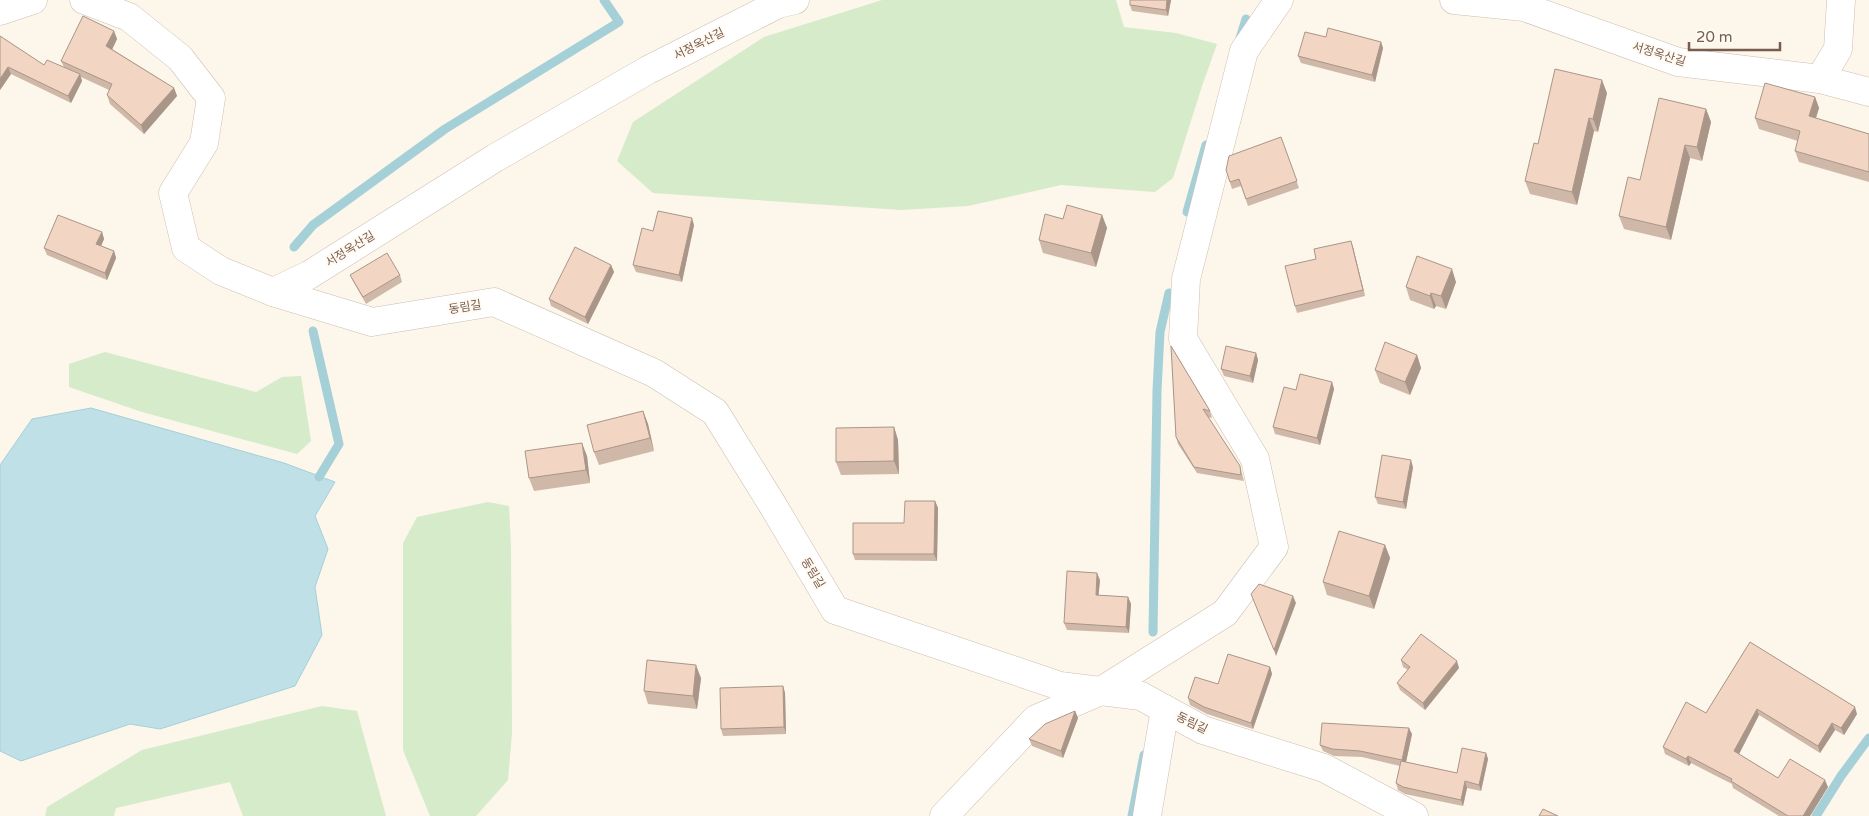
<svg xmlns="http://www.w3.org/2000/svg" width="1869" height="816" font-family="'Varela Round','Noto Sans KR',sans-serif">
<rect width="100%" height="100%" fill="#fcf6eb"/>
<!-- green -->
<g fill="#d6ebc9">
<path d="M882 0H1116L1124 27 1176 33 1217 44 1202 86 1173 178 1155 192 1061 185 968 206 901 210 653 193 617 161 633 122 764 37Z"/>
<path d="M105 352 256 392 282 377 301 376 311 441 297 454 142 412 69 387V364Z"/>
<path d="M488 502 509 506 511 548 512 733 508 780 476 816H430L403 750V543L417 517Z"/>
<path d="M322 706 357 711 386 816H243L230 782 116 808 114 816H45L47 807 142 750Z"/>
</g>
<!-- water -->
<path fill="#bfe0e7" stroke="#a5d0d8" d="M91 408 284 463 335 482 315 516 328 549 315 587 322 635 295 686 160 729 130 724 21 761 0 751V465L32 419Z"/>
<g fill="none" stroke-linecap="round" stroke-linejoin="round">
<!-- stream -->
<g stroke="#a5d0d8" stroke-width="9">
<path d="M1240 38 1246 19"/>
<path d="M1187 212 1206 145"/>
<path d="M294 247 313 225 445 129 619 22 604 0"/>
<path d="M313 331 339 444 319 477"/>
<path d="M1153 632 1157 391 1160 332 1169 293"/>
<path d="M1132 816 1144 755"/>
<path d="M1816 816 1841 776 1869 738"/>
</g>
<defs>
<g id="minor">
<path d="M84 0 129 17 180 58 211 98 204 143 173 193 186 248 221 271 273 292 309 275 495 158 648 70 778 4 795 0"/>
<path d="M1454 0 1524 7 1678 62 1820 79 1869 92"/>
<path d="M0 11 33 0"/>
<path d="M1820 79 1838 49 1841 0"/>
<path d="M273 292 372 322 494 302 654 373 715 412 772 504 835 610 1060 686 1141 696 1203 730 1324 768 1414 816"/>
<path d="M944 816 1036 719 1101 691 1225 613 1274 547 1255 459 1183 339 1186 279 1244 51 1279 0"/>
<path d="M1147 816 1165 709"/>
</g>
</defs>
<!-- minor casing -->
<use href="#minor" stroke="#cfbeb0" stroke-width="29"/>
<!-- minor -->
<use href="#minor" stroke="#fff" stroke-width="28"/>
</g>
<!-- wall -->
<g fill="#d0b8a8">
<path d="M1171 0 1168 16 1132 11 1130 5Z"/>
<path d="M114 31 117 39 112 49 174 88 177 96 144 134 110 104 107 95 109 90 81 77 82 81 71 103 11 74 0 90V36L44 65 64 67 61 61Z"/>
<path d="M1326 37 1381 42 1383 48 1375 82 1301 63 1298 56Z"/>
<path d="M1607 93 1598 132 1594 131 1577 205 1530 194 1525 181 1538 144Z"/>
<path d="M1815 97 1819 108 1816 118 1869 134V182L1799 162 1795 151 1798 141 1759 129 1755 118Z"/>
<path d="M1706 109 1711 122 1702 161 1690 158 1671 240 1624 229 1619 216Z"/>
<path d="M1281 137 1299 188 1248 206 1241 186 1232 189 1226 170Z"/>
<path d="M1102 215 1107 228 1096 267 1043 253 1039 240 1063 219Z"/>
<path d="M694 225 682 282 636 272 633 265 653 231Z"/>
<path d="M102 232 104 239 101 246 114 251 116 258 107 280 47 255 44 248Z"/>
<path d="M1351 241 1353 247 1365 296 1297 313 1295 306 1316 259Z"/>
<path d="M611 265 614 272 588 324 551 306 549 299Z"/>
<path d="M350 275H400L402 282 366 304 353 281Z"/>
<path d="M1456 282 1446 309 1436 306 1434 309 1410 300 1406 287Z"/>
<path d="M1171 346 1210 411 1212 418 1207 417 1240 466 1244 481 1197 473 1178 444 1176 437Z"/>
<path d="M1256 353 1258 360 1253 383 1224 376 1221 369Z"/>
<path d="M1417 355 1421 368 1410 395 1380 383 1375 370Z"/>
<path d="M1332 382 1334 389 1320 445 1275 434 1273 427 1296 390Z"/>
<path d="M643 411 648 424 654 451 599 465 594 452Z"/>
<path d="M894 427 898 440 899 474 841 475 836 462Z"/>
<path d="M587 456 590 483 534 491 529 478Z"/>
<path d="M1413 467 1406 509 1378 504 1375 497Z"/>
<path d="M935 501 938 508 937 561 855 560 853 554 904 523Z"/>
<path d="M1385 545 1390 558 1374 609 1327 595 1323 582Z"/>
<path d="M1100 580 1098 595 1128 597 1131 604 1129 633 1067 630 1064 623Z"/>
<path d="M1750 642 1857 714 1844 735 1835 730 1820 753 1759 715 1739 754 1778 778 1828 787 1810 816H1779L1733 788 1732 784 1691 763 1689 766 1665 754 1663 747 1706 713Z"/>
<path d="M1401 660 1459 668 1425 710 1400 690 1397 683 1408 670 1403 667Z"/>
<path d="M1270 667 1272 674 1253 729 1207 714 1190 705 1188 698 1218 684Z"/>
<path d="M701 678 697 709 648 704 644 691Z"/>
<path d="M783 686 785 693 786 734 723 736 721 729Z"/>
<path d="M1075 711 1078 718 1063 758 1032 746 1029 739Z"/>
<path d="M1412 734 1406 762 1457 773 1486 753 1488 759 1481 791 1467 788 1463 806 1405 794 1398 790 1396 783 1400 766 1362 757 1334 756 1323 751 1320 745Z"/>
</g>
<!-- shaded-wall -->
<g fill="#a99688">
<path d="M1167 0H1171L1168 16 1166 10Z"/>
<path d="M114 31 117 39 110 54 106 46Z"/>
<path d="M1381 42 1383 48 1375 82 1372 75Z"/>
<path d="M8 67 11 74 0 90V79Z"/>
<path d="M80 74 82 81 71 103 68 96Z"/>
<path d="M1602 80 1607 93 1598 132 1593 119Z"/>
<path d="M174 88 177 96 144 134 141 125Z"/>
<path d="M1815 97 1819 108 1813 127 1809 116Z"/>
<path d="M1706 109 1711 122 1702 161 1697 147Z"/>
<path d="M1589 118 1594 131 1577 205 1572 192Z"/>
<path d="M1685 145 1690 158 1671 240 1666 227Z"/>
<path d="M1102 215 1107 228 1096 267 1091 253Z"/>
<path d="M692 218 694 225 682 282 679 275Z"/>
<path d="M102 232 104 239 99 251 96 244Z"/>
<path d="M1351 241 1353 247 1365 296 1363 290Z"/>
<path d="M114 251 116 258 107 280 105 273Z"/>
<path d="M611 265 614 272 588 324 585 317Z"/>
<path d="M1452 269 1456 282 1446 309 1441 296Z"/>
<path d="M1431 293 1436 306 1434 309 1430 296Z"/>
<path d="M1256 353 1258 360 1253 383 1250 376Z"/>
<path d="M1417 355 1421 368 1410 395 1405 382Z"/>
<path d="M1332 382 1334 389 1320 445 1317 438Z"/>
<path d="M643 411 648 424 654 451 650 438Z"/>
<path d="M894 427 898 440 899 474 894 461Z"/>
<path d="M582 443 587 456 590 483 586 470Z"/>
<path d="M1411 460 1413 467 1406 509 1403 502Z"/>
<path d="M935 501 938 508 937 561 934 554Z"/>
<path d="M1385 545 1390 558 1374 609 1369 596Z"/>
<path d="M1097 573 1100 580 1098 602 1096 595Z"/>
<path d="M1293 596 1296 603 1276 656 1274 650Z"/>
<path d="M1128 597 1131 604 1129 633 1126 627Z"/>
<path d="M1457 661 1459 668 1425 710 1423 703Z"/>
<path d="M696 665 701 678 697 709 693 696Z"/>
<path d="M1270 667 1272 674 1253 729 1251 723Z"/>
<path d="M783 686 785 693 786 734 784 727Z"/>
<path d="M1855 707 1857 714 1844 735 1841 728Z"/>
<path d="M1757 709 1759 715 1737 758 1734 751Z"/>
<path d="M1075 711 1078 718 1063 758 1061 751Z"/>
<path d="M1832 723 1835 730 1820 753 1818 746Z"/>
<path d="M1409 728 1412 734 1405 767 1402 760Z"/>
<path d="M1486 753 1488 759 1481 791 1479 785Z"/>
<path d="M1688 756 1691 763 1689 766 1686 759Z"/>
<path d="M1825 780 1828 787 1810 816H1803Z"/>
<path d="M1465 781 1467 788 1463 806 1461 800Z"/>
</g>
<!-- building -->
<g fill="#f2d6c3" stroke="#a99688">
<path d="M1130 0H1167L1166 10 1130 5Z"/>
<path d="M83 16 114 31 106 46 174 88 141 125 107 95 112 84 61 61Z"/>
<path d="M1328 28 1381 42 1372 75 1298 56 1305 32 1326 37Z"/>
<path d="M0 36 44 65 47 60 80 74 68 96 8 67 0 79Z"/>
<path d="M1555 69 1602 80 1593 119 1589 118 1572 192 1525 181 1534 143 1538 144Z"/>
<path d="M1765 83 1815 97 1809 116 1869 134V172L1795 151 1800 131 1755 118Z"/>
<path d="M1659 98 1706 109 1697 147 1685 145 1666 227 1619 216 1628 177 1640 180Z"/>
<path d="M1281 137 1297 181 1246 199 1239 179 1230 182 1226 170 1229 156Z"/>
<path d="M1067 205 1102 215 1091 253 1039 240 1045 214 1063 219Z"/>
<path d="M658 211 692 218 679 275 633 265 642 228 653 231Z"/>
<path d="M58 215 102 232 96 244 114 251 105 273 44 248Z"/>
<path d="M1351 241 1363 290 1295 306 1285 266 1316 259 1314 249Z"/>
<path d="M575 247 611 265 585 317 549 299Z"/>
<path d="M387 253 400 275 363 297 350 275Z"/>
<path d="M1417 256 1452 269 1441 296 1431 293 1430 296 1406 287Z"/>
<path d="M1385 342 1417 355 1405 382 1375 370Z"/>
<path d="M1171 346 1210 411 1203 409 1240 466 1241 475 1194 467 1176 437Z"/>
<path d="M1226 346 1256 353 1250 376 1221 369Z"/>
<path d="M1300 374 1332 382 1317 438 1273 427 1284 387 1296 390Z"/>
<path d="M643 411 650 438 594 452 587 425Z"/>
<path d="M894 427V461L836 462V428Z"/>
<path d="M582 443 586 470 529 478 525 451Z"/>
<path d="M1382 455 1411 460 1403 502 1375 497Z"/>
<path d="M905 501H935L934 554H853V523H904Z"/>
<path d="M1339 531 1385 545 1369 596 1323 582Z"/>
<path d="M1067 571 1097 573 1096 595 1128 597 1126 627 1064 623Z"/>
<path d="M1259 584 1293 596 1274 650 1251 594Z"/>
<path d="M1421 634 1457 661 1423 703 1397 683 1410 667 1401 660Z"/>
<path d="M1750 642 1855 707 1841 728 1832 723 1818 746 1757 709 1734 751 1778 778 1790 759 1825 780 1803 816H1788L1731 781 1732 779 1688 756 1686 759 1663 747 1686 702 1706 713Z"/>
<path d="M1228 654 1270 667 1251 723 1204 707 1188 698 1195 677 1218 684Z"/>
<path d="M647 660 696 665 693 696 644 691Z"/>
<path d="M783 686 784 727 721 729 720 688Z"/>
<path d="M1075 711 1061 751 1029 739 1045 724Z"/>
<path d="M1322 723 1409 728 1402 760 1360 751 1332 749 1320 745Z"/>
<path d="M1462 748 1486 753 1479 785 1465 781 1461 800 1403 787 1396 783 1401 761 1457 773Z"/>
<path d="M1543 809 1558 816H1539Z"/>
</g>
<g text-anchor="middle" dominant-baseline="central" stroke-width="4" stroke-linejoin="round" paint-order="stroke">
<!-- street labels -->
<g font-size="12" fill="#785d4e" stroke="#fffaf2">
<text transform="translate(699 44) rotate(-27)">서정옥산길</text>
<text transform="translate(1659 54) rotate(17)">서정옥산길</text>
<text transform="translate(350 249) rotate(-32)">서정옥산길</text>
<text transform="translate(465 307) rotate(-9)">동림길</text>
<text transform="translate(813 573) rotate(59)">동림길</text>
<text transform="translate(1192 723) rotate(26)">동림길</text>
</g>
</g>
<!-- scale -->
<path d="M1689 42v8h91v-8" fill="none" stroke="#785d4e" stroke-width="2.5"/>
<text x="1696" y="42" font-size="15" fill="#785d4e" stroke="#fffaf2" stroke-width="4" paint-order="stroke">20 m</text>
</svg>
